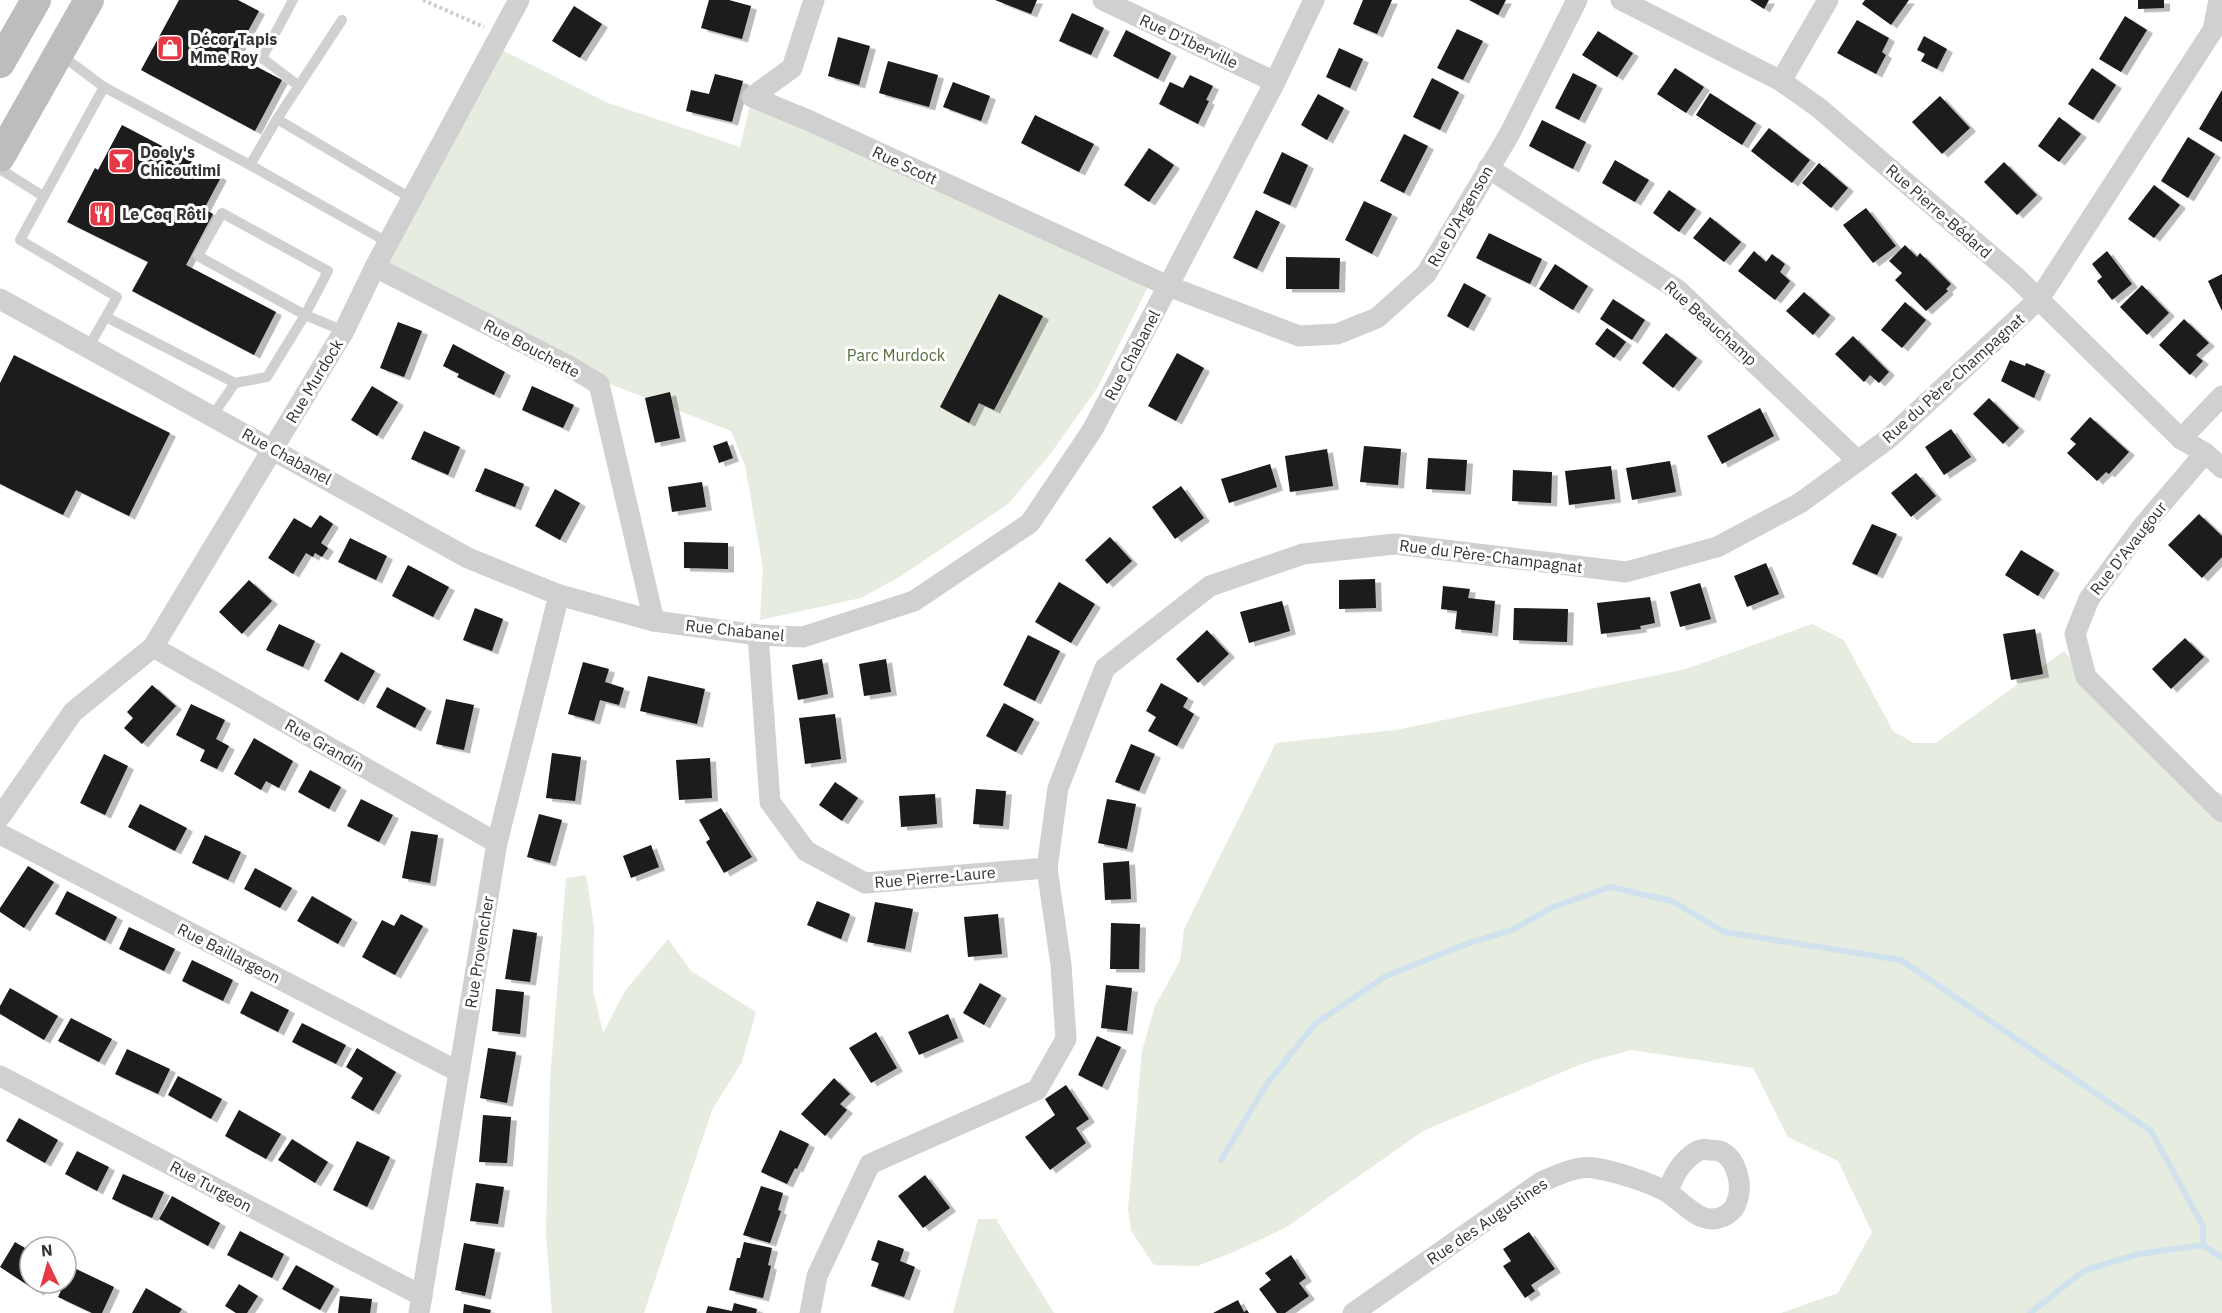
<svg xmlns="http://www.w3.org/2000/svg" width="2222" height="1313" font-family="'IBM Plex Sans',sans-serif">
<defs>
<filter id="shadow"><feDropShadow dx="6" dy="3.5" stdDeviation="0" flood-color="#0004"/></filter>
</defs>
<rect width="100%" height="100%" fill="#fff"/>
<!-- green -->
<g fill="#e6ecdf">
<path d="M496 47 608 103 740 147 752 97 1151 281 1098 387 1051 453 1008 504 901 576 861 598 760 620 763 568 745 465 731 431 561 365 384 272Z"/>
<path d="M1812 624 1844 640 1893 731 1914 743H1936L2064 651 2086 677 2196 781 2222 794V1313H1781L1838 1293 1872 1232 1838 1161 1788 1137 1753 1068 1631 1050 1584 1063 1423 1131 1285 1228 1234 1252 1197 1266 1154 1265 1131 1231 1128 1209 1142 1051 1155 1006 1180 961 1184 929 1276 743 1396 730 1686 669Z"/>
<path d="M586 875 594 926 593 990 603 1033 625 991 668 939 691 971 756 1012 742 1062 712 1110 644 1313H552L546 1233 550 1080 566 878Z"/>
<path d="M978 1219H996L1054 1313H953Z"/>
</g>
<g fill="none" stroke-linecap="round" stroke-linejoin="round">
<!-- stream -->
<g stroke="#cfe2ee" stroke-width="6">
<path d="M1221 1160 1266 1085 1315 1024 1386 976 1472 942 1512 930 1553 907 1610 887 1672 901 1724 932 1901 960 2151 1131 2203 1226V1245"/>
<path d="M2030 1313 2085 1270 2139 1254 2203 1245 2222 1258"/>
</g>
</g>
<!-- building -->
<g fill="#1a1a1a" filter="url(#shadow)">
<path d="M179 0H238L259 11 235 55 282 80 255 131 141 70Z"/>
<path d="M709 0H729L751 6 742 39 701 28Z"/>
<path d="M995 0H1037L1031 14Z"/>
<path d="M1363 0H1392L1377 34 1353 24Z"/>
<path d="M1469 0H1506L1498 15Z"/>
<path d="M1750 0H1769L1764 9Z"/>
<path d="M1865 0H1909L1891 25 1862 4Z"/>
<path d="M2138 0H2164V8L2138 9Z"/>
<path d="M574 6 602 24 580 58 552 41Z"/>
<path d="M1072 13 1104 28 1091 55 1059 41Z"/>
<path d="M2125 16 2147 30 2121 72 2099 59Z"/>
<path d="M1857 20 1889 38 1882 52 1886 55 1876 74 1837 53Z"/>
<path d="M1457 29 1483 41 1463 80 1437 68Z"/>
<path d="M1126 30 1171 53 1158 79 1113 56Z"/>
<path d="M1598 31 1633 53 1617 77 1582 55Z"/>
<path d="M1924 36 1947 49 1937 69 1921 61 1925 54 1917 50Z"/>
<path d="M838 37 870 46 859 85 828 76Z"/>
<path d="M1339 48 1363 59 1350 88 1326 77Z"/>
<path d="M888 61 938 75 929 107 879 93Z"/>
<path d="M1675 68 1704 87 1686 113 1657 94Z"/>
<path d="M2092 68 2116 85 2093 120 2068 104Z"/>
<path d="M1573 73 1597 85 1579 120 1555 108Z"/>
<path d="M715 74 743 81 732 122 686 111 691 90 709 94Z"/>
<path d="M1190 75 1213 86 1206 100 1209 101 1198 124 1159 104 1170 82 1183 88Z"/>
<path d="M1432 78 1459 92 1440 130 1413 117Z"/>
<path d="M953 82 990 96 981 121 943 107Z"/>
<path d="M2222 90V142L2199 129Z"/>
<path d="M1710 93 1756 123 1742 145 1696 115Z"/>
<path d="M1318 94 1344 108 1327 140 1301 125Z"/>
<path d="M1940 96 1970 128 1942 154 1912 122Z"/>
<path d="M1035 115 1094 144 1079 172 1021 143Z"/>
<path d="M2059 117 2081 134 2059 162 2038 146Z"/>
<path d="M1542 120 1586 142 1573 169 1529 146Z"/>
<path d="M122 125 221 177 204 209 213 214 186 265 276 312 254 355 132 291 148 262 67 222 95 168 98 170Z"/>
<path d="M1769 128 1810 160 1792 183 1751 151Z"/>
<path d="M1404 134 1428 146 1404 193 1380 181Z"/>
<path d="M2188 137 2215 154 2188 198 2161 181Z"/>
<path d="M1149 148 1174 165 1149 202 1124 185Z"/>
<path d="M1282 152 1308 165 1290 205 1263 193Z"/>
<path d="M1615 160 1649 180 1635 202 1602 183Z"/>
<path d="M2004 162 2037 195 2017 215 1984 182Z"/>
<path d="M1819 163 1848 188 1831 208 1802 183Z"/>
<path d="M2154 185 2180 205 2154 238 2128 219Z"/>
<path d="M1669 190 1696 209 1679 232 1653 213Z"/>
<path d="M1364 201 1392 214 1372 254 1345 240Z"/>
<path d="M1866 208 1896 246 1873 263 1843 225Z"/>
<path d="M1256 210 1280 222 1257 269 1233 258Z"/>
<path d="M1710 217 1741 242 1724 262 1693 238Z"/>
<path d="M1489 233 1542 259 1530 284 1476 258Z"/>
<path d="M1905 245 1917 257 1920 253 1951 284 1946 289 1948 291 1926 311 1895 280 1902 273 1889 261Z"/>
<path d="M1754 251 1766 262 1772 254 1785 264 1780 272 1790 281 1775 300 1738 271Z"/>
<path d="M2107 251 2132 284 2112 300 2097 281 2102 277 2092 264Z"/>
<path d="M1286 257 1340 258 1339 289H1286Z"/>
<path d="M1555 264 1588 286 1573 310 1539 289Z"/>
<path d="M2222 274V311L2208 281Z"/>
<path d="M1464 283 1486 295 1468 328 1447 316Z"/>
<path d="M2142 285 2169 313 2147 335 2120 307Z"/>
<path d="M1804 292 1830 315 1813 335 1786 311Z"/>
<path d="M999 294 1043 316 994 410 979 403 969 423 940 407Z"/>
<path d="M1613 299 1645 320 1632 340 1600 319Z"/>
<path d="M1905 302 1926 320 1902 348 1881 330Z"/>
<path d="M2184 319 2209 343 2196 355 2203 361 2190 375 2159 345Z"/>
<path d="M398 322 422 331 404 377 380 368Z"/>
<path d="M1607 328 1626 342 1614 358 1595 344Z"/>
<path d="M1666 333 1697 358 1673 388 1642 363Z"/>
<path d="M1853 336 1889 372 1879 383 1870 375 1864 382 1835 354Z"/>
<path d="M453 344 505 372 494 395 457 377 459 374 443 366Z"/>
<path d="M1177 353 1204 368 1176 421 1148 406Z"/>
<path d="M14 355 170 433 129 516 76 490 63 515 0 484V383Z"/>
<path d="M2010 360 2025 366 2026 363 2045 371 2034 398 2001 381Z"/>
<path d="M372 386 398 402 377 436 351 420Z"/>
<path d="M532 386 574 405 563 428 522 410Z"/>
<path d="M670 392 680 438 655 443 645 398Z"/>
<path d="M1989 398 2019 428 2003 444 1973 414Z"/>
<path d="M1760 408 1774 436 1722 464 1707 436Z"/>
<path d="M2090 417 2129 452 2109 474 2106 472 2097 481 2067 453 2076 444 2070 439Z"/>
<path d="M1951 429 1971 457 1944 475 1925 447Z"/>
<path d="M424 431 460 447 448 475 411 459Z"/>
<path d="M727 441 733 458 719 463 713 446Z"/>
<path d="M1364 446 1401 449 1398 485 1360 482Z"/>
<path d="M1327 449 1333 486 1290 492 1285 456Z"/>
<path d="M1428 458 1467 460 1465 491 1426 489Z"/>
<path d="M1670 461 1676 492 1632 500 1626 468Z"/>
<path d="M1270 464 1277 487 1229 503 1221 479Z"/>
<path d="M1611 466 1615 499 1569 505 1565 471Z"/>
<path d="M485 468 524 484 515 507 475 491Z"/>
<path d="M1513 470 1552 472 1551 503 1512 501Z"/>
<path d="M1916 473 1936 496 1911 517 1891 493Z"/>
<path d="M702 482 706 507 672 512 668 487Z"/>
<path d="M1181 486 1204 518 1175 539 1152 507Z"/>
<path d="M555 489 580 503 560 540 535 526Z"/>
<path d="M2199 514 2222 536V557L2202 578 2168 545Z"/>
<path d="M320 515 333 524 321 543 328 548 322 557 315 553 313 557 306 553 293 574 268 558 294 518 311 528Z"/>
<path d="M1872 524 1897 534 1877 575 1852 564Z"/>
<path d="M1110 537 1132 561 1107 584 1085 560Z"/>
<path d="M350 538 387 556 376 580 338 562Z"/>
<path d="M684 542 728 543V569L684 568Z"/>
<path d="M2021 550 2054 570 2038 596 2005 575Z"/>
<path d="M1766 563 1779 594 1747 607 1734 576Z"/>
<path d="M408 565 449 587 433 617 392 596Z"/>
<path d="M1375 579 1376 608 1339 609V580Z"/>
<path d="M249 580 272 601 242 634 219 612Z"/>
<path d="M1059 582 1095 604 1071 643 1035 622Z"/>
<path d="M1700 583 1711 619 1680 627 1670 592Z"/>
<path d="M1443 586 1470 589 1468 598 1495 601 1492 633 1455 629 1457 611 1441 609Z"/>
<path d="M1650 597 1655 623 1640 626 1641 629 1601 634 1597 603Z"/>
<path d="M1282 601 1290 631 1249 643 1240 612Z"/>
<path d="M475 608 503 619 492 651 463 640Z"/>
<path d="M1514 608 1568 609 1567 642 1513 640Z"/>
<path d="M279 624 315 641 303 667 266 650Z"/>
<path d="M2035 629 2043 674 2011 680 2003 634Z"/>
<path d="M1207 630 1229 654 1198 683 1176 659Z"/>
<path d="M1028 635 1060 651 1035 701 1003 685Z"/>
<path d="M2185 638 2204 657 2171 689 2152 669Z"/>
<path d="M341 652 375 671 358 701 324 681Z"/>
<path d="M822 659 828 694 798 700 792 665Z"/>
<path d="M886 659 891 692 864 696 859 664Z"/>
<path d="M583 662 609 669 605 682 624 688 619 705 600 700 594 721 568 714Z"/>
<path d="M648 676 705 689 697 724 640 711Z"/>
<path d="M1161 683 1188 698 1183 707 1194 714 1177 746 1148 731 1156 717 1146 711Z"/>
<path d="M152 685 176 706 142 744 124 728 133 718 127 712Z"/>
<path d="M387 687 426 708 415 728 376 707Z"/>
<path d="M446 699 474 705 464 750 436 744Z"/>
<path d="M1004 703 1034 719 1016 752 986 736Z"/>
<path d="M191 704 225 720 216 739 229 746 217 769 200 761 205 750 176 735Z"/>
<path d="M835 714 841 759 805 764 799 718Z"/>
<path d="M254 738 293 761 279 788 266 781 261 790 234 774Z"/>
<path d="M1131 744 1155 754 1139 791 1115 782Z"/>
<path d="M552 753 581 757 575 801 546 798Z"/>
<path d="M104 754 128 766 105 815 80 803Z"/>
<path d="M710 758 712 798 679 800 676 760Z"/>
<path d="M310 770 341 787 329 809 298 792Z"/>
<path d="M835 782 858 798 842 821 819 805Z"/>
<path d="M976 789 1006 791 1003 826 973 824Z"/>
<path d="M935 794 937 824 901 827 899 796Z"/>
<path d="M361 799 393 815 379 842 347 826Z"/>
<path d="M1107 799 1136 804 1127 849 1098 843Z"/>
<path d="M140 804 187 828 175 851 128 827Z"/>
<path d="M721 808 752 857 724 873 706 842 710 839 699 820Z"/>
<path d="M539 814 562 820 550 863 527 857Z"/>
<path d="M411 831 438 835 430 883 402 878Z"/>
<path d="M205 835 241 852 228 880 192 863Z"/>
<path d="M651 845 659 867 631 878 623 856Z"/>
<path d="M1129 861 1131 899 1105 900 1103 863Z"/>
<path d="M28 866 54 882 24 928 0 912V908Z"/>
<path d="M255 868 292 888 280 908 244 889Z"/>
<path d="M67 891 117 917 105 941 55 914Z"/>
<path d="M312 896 352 919 338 944 297 921Z"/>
<path d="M817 901 850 914 841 939 807 925Z"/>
<path d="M875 902 913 909 905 949 867 942Z"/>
<path d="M401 914 423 926 395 975 362 957 382 920 394 926Z"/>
<path d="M998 914 1002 954 968 957 964 917Z"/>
<path d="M1111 923 1140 924 1139 969H1110Z"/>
<path d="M129 927 175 949 164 971 119 949Z"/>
<path d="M513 929 537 933 530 982 505 979Z"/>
<path d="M192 960 233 980 223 1001 182 981Z"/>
<path d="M980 983 1001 995 984 1025 963 1013Z"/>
<path d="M1106 985 1132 988 1127 1031 1101 1028Z"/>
<path d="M10 988 58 1016 44 1040 0 1014V1006Z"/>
<path d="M496 989 524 992 520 1034 492 1031Z"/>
<path d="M251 991 289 1010 278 1032 240 1013Z"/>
<path d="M948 1014 958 1038 919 1055 908 1032Z"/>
<path d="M71 1018 112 1039 99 1062 58 1041Z"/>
<path d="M302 1023 346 1045 336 1064 292 1042Z"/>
<path d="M876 1032 897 1068 871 1083 849 1048Z"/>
<path d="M1097 1036 1121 1047 1102 1087 1078 1075Z"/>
<path d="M357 1048 396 1072 373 1111 351 1098 363 1078 346 1067Z"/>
<path d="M488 1048 516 1052 507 1103 480 1098Z"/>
<path d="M127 1049 170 1069 158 1094 115 1074Z"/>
<path d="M178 1076 222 1099 211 1119 168 1095Z"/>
<path d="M834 1078 850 1094 840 1104 847 1110 825 1136 801 1114Z"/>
<path d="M1066 1085 1089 1119 1076 1128 1086 1143 1050 1170 1025 1137 1055 1115 1045 1099Z"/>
<path d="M239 1110 281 1134 266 1159 225 1136Z"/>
<path d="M483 1115 511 1117 507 1163 479 1162Z"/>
<path d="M19 1118 58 1140 45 1163 6 1141Z"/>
<path d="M780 1130 809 1144 797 1169 795 1168 787 1184 761 1172Z"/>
<path d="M292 1139 328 1162 315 1183 278 1160Z"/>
<path d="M357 1141 390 1157 367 1207 333 1190Z"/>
<path d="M77 1151 109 1167 97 1191 65 1174Z"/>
<path d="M123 1174 164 1192 152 1218 112 1199Z"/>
<path d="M925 1175 950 1208 923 1228 898 1196Z"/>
<path d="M476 1183 504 1187 498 1224 470 1221Z"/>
<path d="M761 1186 783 1193 778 1210 781 1211 770 1243 743 1235Z"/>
<path d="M172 1196 220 1223 208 1246 159 1219Z"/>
<path d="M240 1231 284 1254 272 1278 227 1255Z"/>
<path d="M1529 1232 1555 1269 1531 1285 1535 1291 1525 1298 1503 1266 1511 1261 1503 1249Z"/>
<path d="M878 1240 904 1249 900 1261 915 1267 904 1297 871 1286 879 1263 871 1260Z"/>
<path d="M15 1242 30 1251V1283H43L38 1292 0 1267Z"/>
<path d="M744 1242 772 1248 768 1265 771 1266 763 1298 729 1290 737 1258H740Z"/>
<path d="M464 1243 495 1249 485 1296 455 1290Z"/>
<path d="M1291 1255 1306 1278 1299 1283 1309 1296 1285 1313H1277L1259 1289 1271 1280 1265 1273Z"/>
<path d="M296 1265 334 1286 320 1310 282 1289Z"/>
<path d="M72 1267 114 1287 102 1313H92L58 1297Z"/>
<path d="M239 1284 258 1296 247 1313H236L225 1306Z"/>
<path d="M146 1288 182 1309 179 1313H132Z"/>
<path d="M340 1296 372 1299 370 1313H338Z"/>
<path d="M1238 1300 1244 1312 1247 1310 1249 1313H1213Z"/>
<path d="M734 1303 757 1309 756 1313H706L708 1306 732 1311Z"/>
<path d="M464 1304 491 1310 490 1313H463Z"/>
</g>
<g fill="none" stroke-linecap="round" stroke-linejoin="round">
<!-- path -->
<path stroke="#cdcdcd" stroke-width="4" stroke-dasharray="3 3" stroke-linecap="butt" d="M423 0 484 27"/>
<!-- service -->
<g stroke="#d0d0d0" stroke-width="10">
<path d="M293 0 262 58 299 86"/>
<path d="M61 55 104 87"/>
<path d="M277 119 342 20"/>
<path d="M250 165 277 119 412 199"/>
<path d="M0 169 43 196"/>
<path d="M106 317 235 383 267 377 305 315 328 271 222 213 198 256 305 315 344 331"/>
<path d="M88 348 117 297 20 240 104 87 250 165 389 243"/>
<path d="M213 415 235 383"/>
</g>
<!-- minor -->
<g stroke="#d0d0d0" stroke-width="21">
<path d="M814 0 792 68 752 97 810 121 1168 286 1299 336 1337 334 1377 318 1426 274 1509 135 1577 0"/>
<path d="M1103 0 1275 82"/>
<path d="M1621 0 1781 81 1819 108 2016 277 2181 439 2205 453 2222 468"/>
<path d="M1781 81 1828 0"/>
<path d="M1488 168 1678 290 1858 461"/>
<path d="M375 267 567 365 599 384 654 621"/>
<path d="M0 299 468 558 559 595 654 621 758 635 803 637 914 601 1030 523 1093 429 1275 82 1314 0"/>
<path d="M2181 439 2222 396"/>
<path d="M2205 453 2142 527 2089 599 2075 634 2086 677 2222 812"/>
<path d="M758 635 770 802 806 851 865 883 1047 868"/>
<path d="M153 647 497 843"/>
<path d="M0 817 73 712 153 647 344 331 375 267 519 0"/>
<path d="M0 834 459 1072"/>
<path d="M0 1076 422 1296"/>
<path d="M419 1313 497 843 559 595"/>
<path d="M810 1313 817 1276 870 1164 1037 1090 1066 1039 1061 965 1047 868 1058 788 1105 668 1210 586 1303 554 1395 544 1626 572 1717 547 1800 503 1888 439 2039 299 2213 30 2219 0"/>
<path d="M1353 1313 1541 1182C1556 1176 1577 1165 1594 1168 1614 1171 1649 1182 1667 1192 1685 1203 1702 1229 1726 1215 1732 1211 1735 1208 1737 1201 1743 1186 1737 1160 1722 1152 1718 1150 1713 1150 1709 1150 1704 1149 1700 1149 1696 1152 1680 1162 1674 1176 1667 1192"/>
</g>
<!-- secondary -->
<g stroke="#bdbdbd" stroke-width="30">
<path d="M0 63 36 0"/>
<path d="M0 157 89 0"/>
</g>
</g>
<!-- icons -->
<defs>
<symbol id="shop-square" viewBox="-11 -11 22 22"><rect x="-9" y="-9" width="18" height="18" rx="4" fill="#e63946" stroke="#fff"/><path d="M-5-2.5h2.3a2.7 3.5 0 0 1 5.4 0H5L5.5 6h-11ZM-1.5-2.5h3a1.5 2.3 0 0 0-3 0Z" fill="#fff"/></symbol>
<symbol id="bar-square" viewBox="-11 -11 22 22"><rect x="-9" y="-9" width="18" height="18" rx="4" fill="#e63946" stroke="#fff"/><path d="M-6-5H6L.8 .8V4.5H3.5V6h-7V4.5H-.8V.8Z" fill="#fff"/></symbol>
<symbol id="restaurant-square" viewBox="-11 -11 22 22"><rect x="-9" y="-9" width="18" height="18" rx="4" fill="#e63946" stroke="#fff"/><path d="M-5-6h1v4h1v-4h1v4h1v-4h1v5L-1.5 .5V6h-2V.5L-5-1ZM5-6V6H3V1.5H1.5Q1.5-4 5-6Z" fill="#fff"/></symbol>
</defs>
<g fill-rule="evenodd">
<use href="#shop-square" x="155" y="33" width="30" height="30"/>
<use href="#bar-square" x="106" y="146" width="30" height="30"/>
<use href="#restaurant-square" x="87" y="199" width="30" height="30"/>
</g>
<g text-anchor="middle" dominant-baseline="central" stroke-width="6" stroke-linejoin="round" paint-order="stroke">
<!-- poi labels -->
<g font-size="16" font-weight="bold" fill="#333" stroke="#fff" text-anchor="start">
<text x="190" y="39">Décor Tapis<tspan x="190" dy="18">Mme Roy</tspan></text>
<text x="140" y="152">Dooly's<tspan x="140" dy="18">Chicoutimi</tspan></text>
<text x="122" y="214">Le Coq Rôti</text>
</g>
<!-- street labels -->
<g font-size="16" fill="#333" stroke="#fff">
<text transform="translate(1189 41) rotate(25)">Rue D'Iberville</text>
<text transform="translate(905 165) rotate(25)">Rue Scott</text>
<text transform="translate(1939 211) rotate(41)">Rue Pierre-Bédard</text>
<text transform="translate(1460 216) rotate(-60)">Rue D'Argenson</text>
<text transform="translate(1711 323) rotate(42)">Rue Beauchamp</text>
<text transform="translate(532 348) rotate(28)">Rue Bouchette</text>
<text transform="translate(1132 355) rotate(-62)">Rue Chabanel</text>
<text transform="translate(1953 378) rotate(-42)">Rue du Père-Champagnat</text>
<text transform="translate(314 381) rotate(-59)">Rue Murdock</text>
<text transform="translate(287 456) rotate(29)">Rue Chabanel</text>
<text transform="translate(2128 548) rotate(-52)">Rue D'Avaugour</text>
<text transform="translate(1491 556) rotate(7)">Rue du Père-Champagnat</text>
<text transform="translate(735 630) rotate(6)">Rue Chabanel</text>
<text transform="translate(325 745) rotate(30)">Rue Grandin</text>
<text transform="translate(935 877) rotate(-5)">Rue Pierre-Laure</text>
<text transform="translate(479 952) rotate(-81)">Rue Provencher</text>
<text transform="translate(229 953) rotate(27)">Rue Baillargeon</text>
<text transform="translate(211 1186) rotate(28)">Rue Turgeon</text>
<text transform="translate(1487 1221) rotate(-34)">Rue des Augustines</text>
</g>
<!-- park labels -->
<g font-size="16" fill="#56703f" stroke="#fff">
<text x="896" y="355">Parc Murdock</text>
</g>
</g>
<!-- north arrow -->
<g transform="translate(48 1265) rotate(355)"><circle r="28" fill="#ffffff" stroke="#adadad" stroke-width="1.5"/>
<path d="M0-4.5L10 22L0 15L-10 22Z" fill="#e63946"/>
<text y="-9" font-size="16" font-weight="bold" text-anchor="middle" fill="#333333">N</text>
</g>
</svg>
